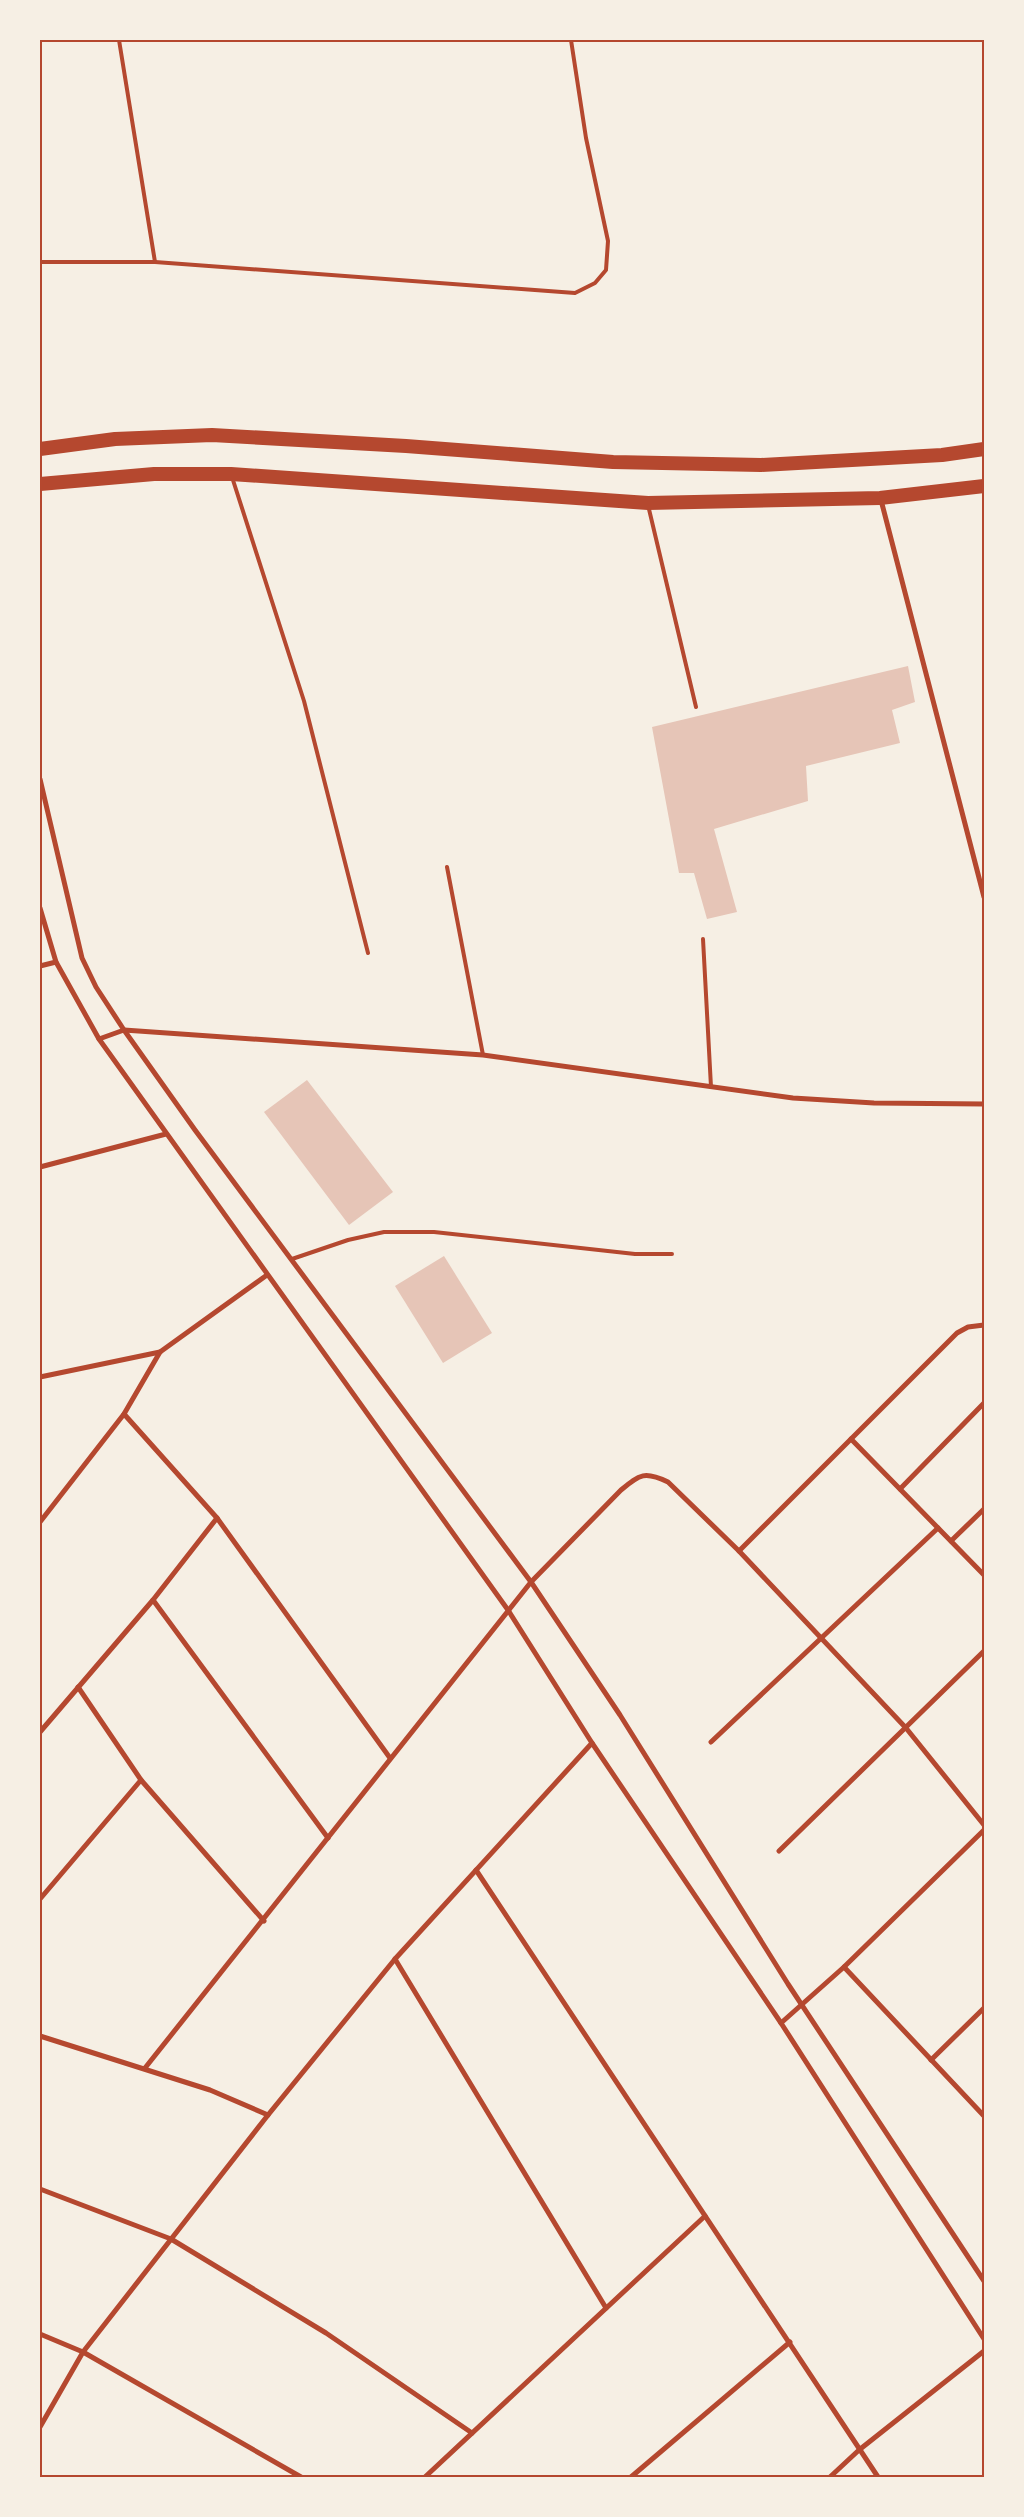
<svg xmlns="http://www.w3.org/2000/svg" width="1024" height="2517" font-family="'Public Sans',sans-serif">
<rect width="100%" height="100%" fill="#f6efe4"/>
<!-- building -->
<g fill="#e6c5b7">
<path d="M908 666 915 702 892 710 900 743 806 766 808 801 714 829 737 912 707 919 694 873H679L652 727Z"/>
<path d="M307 1080 393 1192 349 1225 264 1112Z"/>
<path d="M444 1256 492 1333 443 1363 395 1286Z"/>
</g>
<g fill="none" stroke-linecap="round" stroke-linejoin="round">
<!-- service -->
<g stroke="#b5482f" stroke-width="4">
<path d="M119 40 155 262"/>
<path d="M40 262H155L575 293 595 283 606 270 608 241 586 138 571 40"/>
<path d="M232 477 304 701 368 953"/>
<path d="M648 505 696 707"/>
<path d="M447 867 483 1055"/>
<path d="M703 939 711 1087"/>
<path d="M292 1259 348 1240 384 1232H434L635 1254H672"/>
</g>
<!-- minor -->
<g stroke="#b5482f" stroke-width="5">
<path d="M881 500 984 897"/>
<path d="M40 779 82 958 96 987 124 1030 195 1130 531 1582 620 1715 788 1984 984 2281"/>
<path d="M40 908 56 962 99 1039 508 1610 592 1743 781 2023 984 2339"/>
<path d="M40 966 56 962"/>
<path d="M99 1039 124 1030 483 1055 793 1098 874 1103 984 1104"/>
<path d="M40 1167 166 1134"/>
<path d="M40 1377 160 1352"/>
<path d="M124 1414 217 1518 390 1758"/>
<path d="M851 1439 984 1575"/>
<path d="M900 1489 984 1403"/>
<path d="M40 1522 124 1414 160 1352 267 1275"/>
<path d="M951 1541 984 1509"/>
<path d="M739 1551 957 1333 968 1327 984 1325"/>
<path d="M153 1600 328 1838"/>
<path d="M78 1687 141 1780 264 1921"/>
<path d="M40 1732 153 1600 217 1518"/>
<path d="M711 1742 938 1528"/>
<path d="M779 1851 984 1651"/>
<path d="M476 1870 878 2477"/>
<path d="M40 1899 141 1780"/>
<path d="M395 1959 606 2308"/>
<path d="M844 1967 984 2116"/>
<path d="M781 2023 844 1967 984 1830"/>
<path d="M40 2036 210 2090 268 2115"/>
<path d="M931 2060 984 2008"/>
<path d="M145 2068 531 1582 621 1490C640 1474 645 1471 668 1482L739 1551 906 1728 984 1825"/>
<path d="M40 2189 171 2239 326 2333 472 2433"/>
<path d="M40 2334 83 2352 301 2477"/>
<path d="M40 2427 83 2352 268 2115 395 1959 592 1743"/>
<path d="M425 2477 705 2216"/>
<path d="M631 2477 790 2342"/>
<path d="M830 2477 859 2450 984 2351"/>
</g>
<!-- trunk -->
<g stroke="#b5482f" stroke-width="14">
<path d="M40 449 115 439 212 435 406 446 613 462 761 465 942 455 984 449"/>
<path d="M40 484 154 474H231L648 503 880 498 984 486"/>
</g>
</g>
<!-- border -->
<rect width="1024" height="2517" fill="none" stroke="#f6efe4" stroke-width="82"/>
<rect x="41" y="41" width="942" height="2435" fill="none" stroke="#b5482f" stroke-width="2"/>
</svg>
